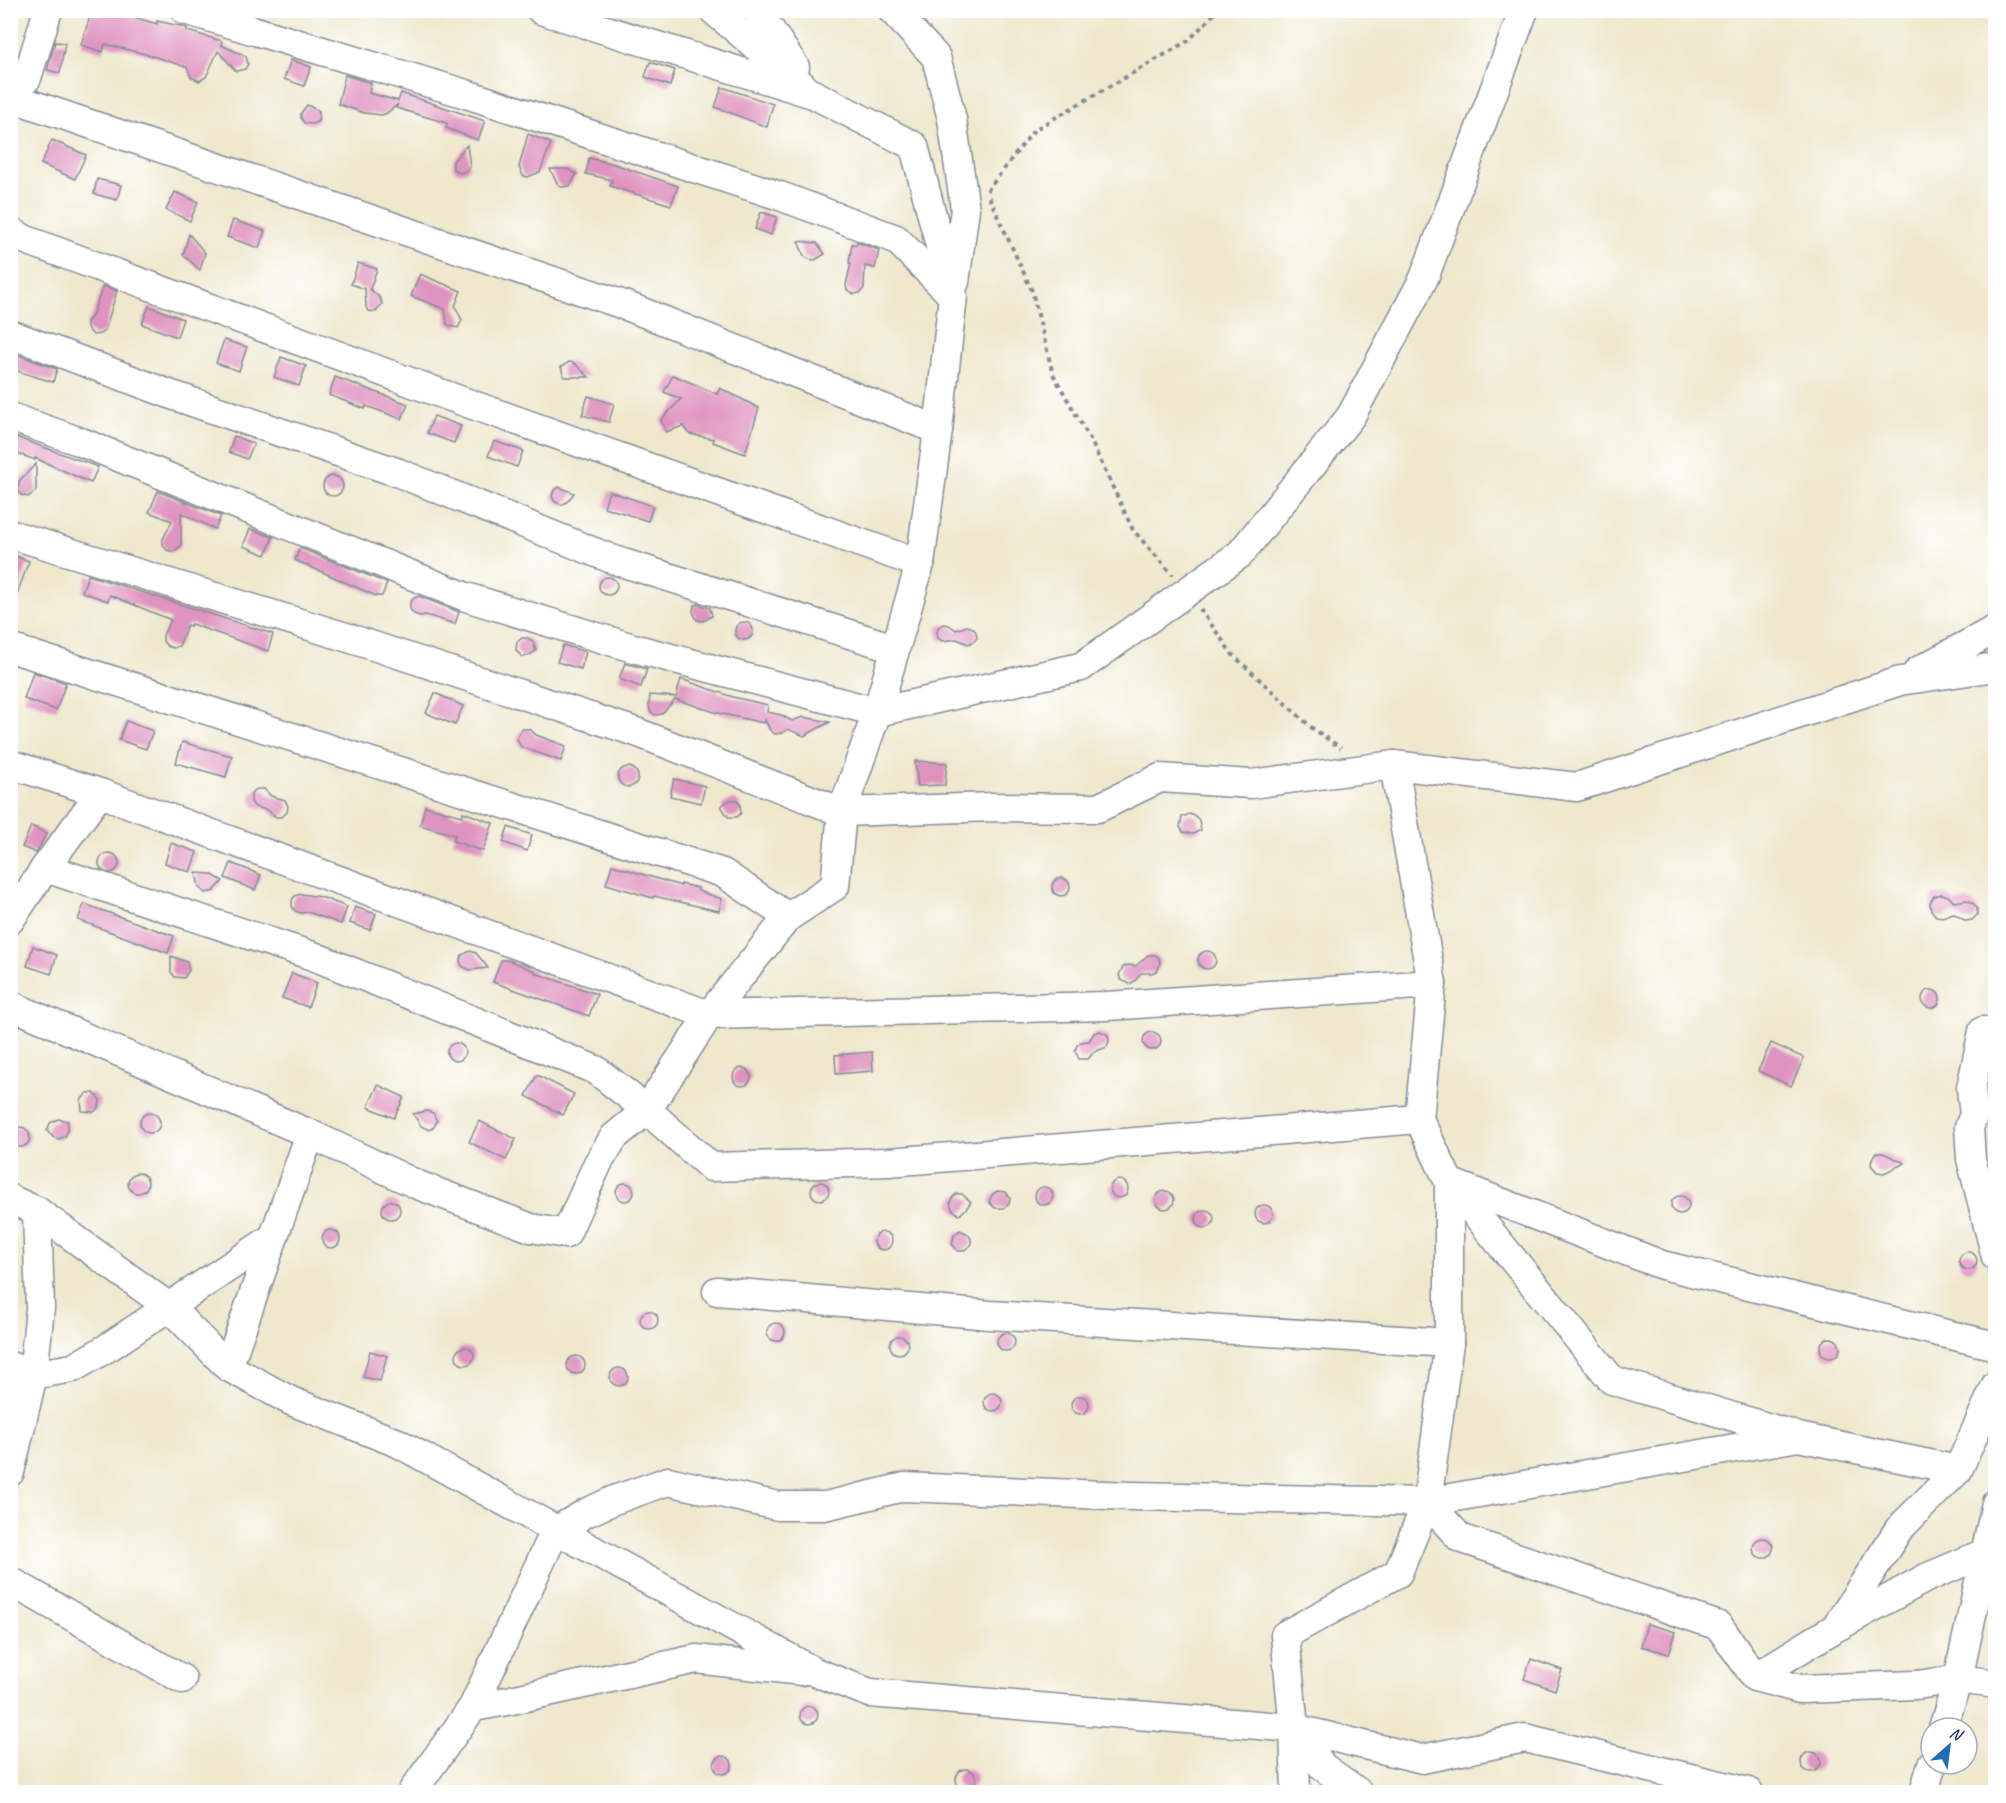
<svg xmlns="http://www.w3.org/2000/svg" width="2006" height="1803" font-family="Caveat,sans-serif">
<rect width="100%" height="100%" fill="#fff"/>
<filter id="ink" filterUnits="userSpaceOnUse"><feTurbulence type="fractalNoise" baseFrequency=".0167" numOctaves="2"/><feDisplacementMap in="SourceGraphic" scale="12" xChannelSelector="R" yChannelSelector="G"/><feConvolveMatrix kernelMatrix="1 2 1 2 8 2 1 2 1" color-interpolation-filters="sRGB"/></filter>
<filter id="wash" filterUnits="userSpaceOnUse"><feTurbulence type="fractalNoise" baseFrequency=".008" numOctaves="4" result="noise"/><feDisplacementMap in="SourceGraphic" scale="24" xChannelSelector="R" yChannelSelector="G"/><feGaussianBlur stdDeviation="1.35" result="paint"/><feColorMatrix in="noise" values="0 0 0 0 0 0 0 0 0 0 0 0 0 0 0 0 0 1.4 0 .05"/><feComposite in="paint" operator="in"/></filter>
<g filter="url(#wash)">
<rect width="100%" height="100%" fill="#efe8cd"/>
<g id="blocks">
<!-- building -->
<g fill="#df93c0">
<path d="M103 10H111L157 24V21L180 26 187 28V31L222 41 221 45 246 56 248 64 245 69 236 71 218 51 206 77 199 81 191 77 187 67 149 55 105 44 103 52 81 45 91 13 101 16Z"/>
<path d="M55 42 65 43 60 73 47 70Z"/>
<path d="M291 60 311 67 304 86 284 79Z"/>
<path d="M650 62 675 70 670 86 645 77Z"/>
<path d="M345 75 371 83 369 93 398 101 401 93 485 121 478 140 446 128 447 123 396 108 398 104 387 113 382 115 364 113 338 104Z"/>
<path d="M722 87 773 104 767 127 715 107Z"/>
<path d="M307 105 319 111 318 121 313 124 304 123 301 118V113Z"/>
<path d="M528 134 551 143 540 172 528 177 523 176 519 167Z"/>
<path d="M52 140 86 155 75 179 41 164Z"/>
<path d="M467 145 470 167 466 171 460 173 453 169V161Z"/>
<path d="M589 158 614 164 678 186 671 205 610 186 612 180 586 174Z"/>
<path d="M550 169H567L577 174 570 186 561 187 557 183Z"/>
<path d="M97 179 121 185 117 200 94 194Z"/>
<path d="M175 192 198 202 190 221 166 210Z"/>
<path d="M761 212 777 217 771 235 755 229Z"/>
<path d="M233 220 265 231 259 248 227 237Z"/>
<path d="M189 234 205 253 200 270 183 255Z"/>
<path d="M798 241 817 243 825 254 815 260 809 259 804 256Z"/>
<path d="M857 242 879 250 875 268 865 266 864 288 860 293 854 294 847 290 846 285 851 263H849L852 244 856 245Z"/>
<path d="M358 263 377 269 370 289 380 298 382 304 376 312 368 311 366 307 365 289 351 284Z"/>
<path d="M420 274 461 291 455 306 462 320 458 328 450 326 447 324 445 309 411 296Z"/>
<path d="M103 286 117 291 105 330 100 334 93 335 87 328V322L92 316Z"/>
<path d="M149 306 183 319 177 337 142 324Z"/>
<path d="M224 340 247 347 239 371 216 363Z"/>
<path d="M10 352 57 369 53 382 10 369Z"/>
<path d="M281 357 306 366 299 386 274 377Z"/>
<path d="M569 362 574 363 589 377H564L561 367Z"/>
<path d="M673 375 717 394 720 388 759 408 745 454 713 442 714 439 690 434 683 426 666 432 661 420 681 399 664 392Z"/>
<path d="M335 377 408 404 402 419 366 406 365 409 329 395Z"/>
<path d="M588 396 614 404 609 422 582 415Z"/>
<path d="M434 416 461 426 454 443 427 433Z"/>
<path d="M10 435 98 467 91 483 35 458V460L10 451Z"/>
<path d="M234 436 254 444 247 459 229 452Z"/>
<path d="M494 441 523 451 517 467 488 456Z"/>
<path d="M36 464V491L28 497 21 495 18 490 19 481Z"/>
<circle cx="333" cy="486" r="10"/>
<path d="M559 487 574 493 567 502 561 505 554 501 552 496 554 490Z"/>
<path d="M158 491 221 516 215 529 181 513V546L173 552 167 550 163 545V539L172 521 149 512Z"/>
<path d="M609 491 653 506 648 521 604 507Z"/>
<path d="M250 529 273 537 266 555 243 546Z"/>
<path d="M300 548 387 583 382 596H376L295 560Z"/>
<path d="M10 554 29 561 13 605 10 604Z"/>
<path d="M88 575 273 634 268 651 191 624 190 626 187 625 179 646 173 648 167 646 163 641V635L171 620 110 595 108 601 82 592Z"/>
<circle cx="608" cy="586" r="9"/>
<path d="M419 596 459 612 455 624 426 615 420 616 414 614 410 609V602L414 598Z"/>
<path d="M698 604 710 608 712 616 703 621 697 620 693 612 694 606Z"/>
<circle cx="744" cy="631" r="9"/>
<path d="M944 624 949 625 956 630 967 626 973 628 976 632 977 638 973 642 968 644 957 639 942 641 938 638 937 632 938 627Z"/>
<path d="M522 638H528L533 642 536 651 528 656 522 657 516 650 517 642Z"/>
<path d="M563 645 586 652 581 669 557 662Z"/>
<path d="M625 663 647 669 641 687 619 679Z"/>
<path d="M33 672 66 683 56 710 24 699Z"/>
<path d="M681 679 733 697 768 705 767 712 781 715 792 721 803 717 830 722 804 736 788 729 782 733 775 734 770 730 765 720 764 723 714 712 675 699 662 714 655 715 650 711 649 705 650 695 676 697Z"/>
<path d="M435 693 463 706 455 725 426 713Z"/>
<path d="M126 721 153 731 146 749 119 740Z"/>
<path d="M523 729H530L536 735 566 746 561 761 521 747 517 739 519 733Z"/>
<path d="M182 742 232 756 226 777 176 763Z"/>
<path d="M915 761 947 763 945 785 918 786Z"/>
<circle cx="628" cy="777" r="10"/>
<path d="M674 779 705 786 701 803 670 796Z"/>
<path d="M257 789H264L271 796 285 800 288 806 287 812 282 817H276L267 810 255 807 251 802V793Z"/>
<path d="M730 800H736L740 804 741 813 737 817H728L721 806Z"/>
<path d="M425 806 462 816 463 812 493 823 483 851 453 841 455 835 420 825Z"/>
<path d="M1189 814 1195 816 1199 820 1201 830 1193 834 1183 832 1180 827 1182 817Z"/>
<path d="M31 826 47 833 36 853 22 847Z"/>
<path d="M508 827 532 835 527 851 503 842Z"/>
<path d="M171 843 197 852 190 872 165 863Z"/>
<circle cx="109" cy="863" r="10"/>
<path d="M231 863 261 875 255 890 225 878Z"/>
<path d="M612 865 681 886V884L698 888V891L722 899 719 911 654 896 653 898 606 884Z"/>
<path d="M196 873 211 874 223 881 214 891 205 893 199 887Z"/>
<circle cx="1061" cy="887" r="9"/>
<path d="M301 894 321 897 347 907 341 924 308 912 301 913 295 911 292 906V900L295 896Z"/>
<path d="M1941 894 1948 896 1954 902 1967 900 1973 903 1977 908V915L1972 920 1966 921 1953 913 1943 917 1936 916 1931 910 1930 903 1934 896Z"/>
<path d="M84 904 174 936 168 953 78 920Z"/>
<path d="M355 907 376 914 370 930 350 923Z"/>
<path d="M33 946 57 955 51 974 27 966Z"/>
<circle cx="1207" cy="960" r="9"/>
<path d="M470 951 476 953 488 968 470 970 462 966 460 961 462 955Z"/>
<path d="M1148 955H1155L1159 958 1160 964 1158 970 1152 973H1141L1135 981 1130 984 1121 980 1119 975 1123 967 1128 965 1136 966Z"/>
<path d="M171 956 187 962 189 970 184 978 175 977 171 972Z"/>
<path d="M501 960H508L535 971V973L597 994 589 1016 493 982Z"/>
<path d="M292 973 317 983 308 1007 282 998Z"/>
<circle cx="1931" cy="999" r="9"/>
<path d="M1100 1031 1108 1035 1109 1041 1107 1047 1094 1052 1088 1059H1079L1075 1051 1077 1045 1081 1042 1089 1041 1094 1033Z"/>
<circle cx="1152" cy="1041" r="9"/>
<circle cx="456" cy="1052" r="9"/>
<path d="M1771 1043 1804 1058 1791 1086 1758 1071Z"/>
<path d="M872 1052 873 1071 836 1074 835 1055Z"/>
<circle cx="742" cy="1077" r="9"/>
<path d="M537 1075 574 1094 563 1115 526 1096Z"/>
<path d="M378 1085 404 1097 394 1118 368 1107Z"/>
<path d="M87 1093H94L100 1100 99 1107 94 1112 82 1111 81 1100Z"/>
<path d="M427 1111 433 1113 437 1121 434 1127 429 1130 421 1126 413 1114Z"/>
<circle cx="150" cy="1123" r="10"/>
<path d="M58 1119 68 1121V1130L65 1136 59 1139 53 1137 47 1131 50 1123Z"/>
<path d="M479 1121 516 1139 506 1160 469 1142Z"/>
<circle cx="20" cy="1137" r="10"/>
<path d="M1875 1153H1883L1905 1163 1884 1173 1877 1172 1871 1165 1872 1159Z"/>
<circle cx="138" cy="1183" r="10"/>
<circle cx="1119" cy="1189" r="9"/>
<circle cx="820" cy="1191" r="9"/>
<circle cx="625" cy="1192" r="9"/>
<circle cx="1044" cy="1196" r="9"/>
<circle cx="1165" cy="1200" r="9"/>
<path d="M997 1191 1006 1192 1010 1198 1009 1204 1004 1208H995L989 1202 992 1195Z"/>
<path d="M956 1194H962L971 1202 966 1209 959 1215 952 1209 950 1203 952 1198Z"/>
<circle cx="1680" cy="1205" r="9"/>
<circle cx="391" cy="1210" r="9"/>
<circle cx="1264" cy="1214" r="9"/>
<circle cx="1205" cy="1219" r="9"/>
<circle cx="331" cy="1239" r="9"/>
<path d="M960 1230 968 1234 971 1239V1245L963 1251H958L952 1244 954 1236Z"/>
<circle cx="883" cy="1241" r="9"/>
<circle cx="1968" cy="1261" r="9"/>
<circle cx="649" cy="1320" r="9"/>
<circle cx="776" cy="1332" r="9"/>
<circle cx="1006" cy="1342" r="9"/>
<circle cx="899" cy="1345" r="9"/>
<circle cx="1830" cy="1348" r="10"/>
<circle cx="465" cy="1356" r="9"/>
<path d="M370 1351 387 1356 380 1381 363 1377Z"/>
<circle cx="576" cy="1365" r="9"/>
<circle cx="619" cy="1377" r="9"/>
<circle cx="993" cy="1402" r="9"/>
<circle cx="1080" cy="1405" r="9"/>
<circle cx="1763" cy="1548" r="10"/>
<path d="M1647 1624 1676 1632 1669 1654 1641 1646Z"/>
<path d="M1531 1659 1562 1670 1555 1690 1524 1679Z"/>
<circle cx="809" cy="1715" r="9"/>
<circle cx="1811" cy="1762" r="10"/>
<circle cx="723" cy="1765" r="9"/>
<circle cx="966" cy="1779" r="10"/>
</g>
</g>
</g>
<g filter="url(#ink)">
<use href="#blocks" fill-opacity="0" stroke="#858c96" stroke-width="1.5"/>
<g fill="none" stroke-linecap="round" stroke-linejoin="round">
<defs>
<g id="minor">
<path d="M185 10 463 93 780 196 896 239 952 295"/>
<path d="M713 10 802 85"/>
<path d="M757 10 795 67"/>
<path d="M892 10 936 57 952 119 965 209 955 282"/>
<path d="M10 97 627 306 938 430"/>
<path d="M10 97 27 78 48 10"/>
<path d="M10 231 26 240 459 400 920 564"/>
<path d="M10 334 172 395 399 473 614 560 894 648"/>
<path d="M10 417 81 442 466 597 633 648 877 712 1081 667 1240 554 1351 416 1424 278 1524 10"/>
<path d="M10 534 349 638 636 732 842 812 994 807 1098 808 1160 778 1251 784 1394 765 1432 984 1419 1119 1449 1182V1343L1427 1502"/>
<path d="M10 648 723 873 788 917"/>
<path d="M1918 671 1996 629"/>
<path d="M10 764 100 793 709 1015 1107 1006 1432 984"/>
<path d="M1394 765 1577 787 1900 681 1996 667"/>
<path d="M45 868 313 956 596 1070 647 1110 711 1167 889 1162 1419 1119"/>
<path d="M10 920 45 868 100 793"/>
<path d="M10 1005 310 1134 418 1185 531 1228 566 1234 598 1163 614 1137 647 1110 709 1015 788 917 835 886 842 812 877 712 920 564 938 430 953 296 914 146 813 94 541 10"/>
<path d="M1983 1031 1971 1088 1974 1115 1969 1127 1971 1159 1996 1257"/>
<path d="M1449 1182 1662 1265 1996 1346"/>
<path d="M1451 1184 1612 1380 1793 1435"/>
<path d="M10 1199 37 1211 169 1307 228 1367 291 1401 398 1443 815 1672 870 1693 1294 1728 1422 1759 1525 1738 1749 1792"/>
<path d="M717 1291 990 1315 1449 1343"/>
<path d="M10 1366 33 1375 73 1368 107 1348 274 1237"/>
<path d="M228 1367 310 1134"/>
<path d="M10 1472 33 1375 40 1308 37 1211"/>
<path d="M10 1581 182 1679"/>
<path d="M1839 1626 1926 1578 1985 1553"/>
<path d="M1755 1677 1835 1628 1899 1529 1958 1470 1996 1385"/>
<path d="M473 1707 507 1701 696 1659 801 1671"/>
<path d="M1294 1728 1323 1767 1358 1792"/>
<path d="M1943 1728 1958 1679 1996 1503"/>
<path d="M412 1792 473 1707 555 1531 586 1513 614 1500 668 1481 778 1506H825L904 1487 1132 1496 1427 1502 1460 1538 1719 1626 1755 1677 1800 1689 1917 1685 1958 1679 1996 1684"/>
<path d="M1296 1792 1294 1728 1285 1635 1398 1573 1427 1502 1798 1437 1958 1470"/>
<path d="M1924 1792 1932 1764"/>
</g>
</defs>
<!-- minor casing -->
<use href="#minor" stroke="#858c96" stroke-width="31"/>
<!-- path -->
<g stroke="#858c96" stroke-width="4" stroke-dasharray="4.5 4.5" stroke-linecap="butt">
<path d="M987 191 1034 130 1188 41 1218 10"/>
<path d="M989 197 1032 291 1053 374 1090 439 1133 530 1173 575"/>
<path d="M1200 609 1233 655 1312 728 1341 748"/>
</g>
<!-- minor -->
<use href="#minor" stroke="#fff" stroke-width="28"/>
</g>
</g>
<!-- margin -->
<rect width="2006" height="1803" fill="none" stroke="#fff" stroke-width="36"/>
<!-- north arrow -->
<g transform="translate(1949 1746) rotate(28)"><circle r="28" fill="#ffffff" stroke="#a4acbf" stroke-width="1.5"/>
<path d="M0-4.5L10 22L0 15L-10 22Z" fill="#1f6fb2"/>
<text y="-9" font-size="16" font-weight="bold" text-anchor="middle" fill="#1b2f5e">N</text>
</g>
</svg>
